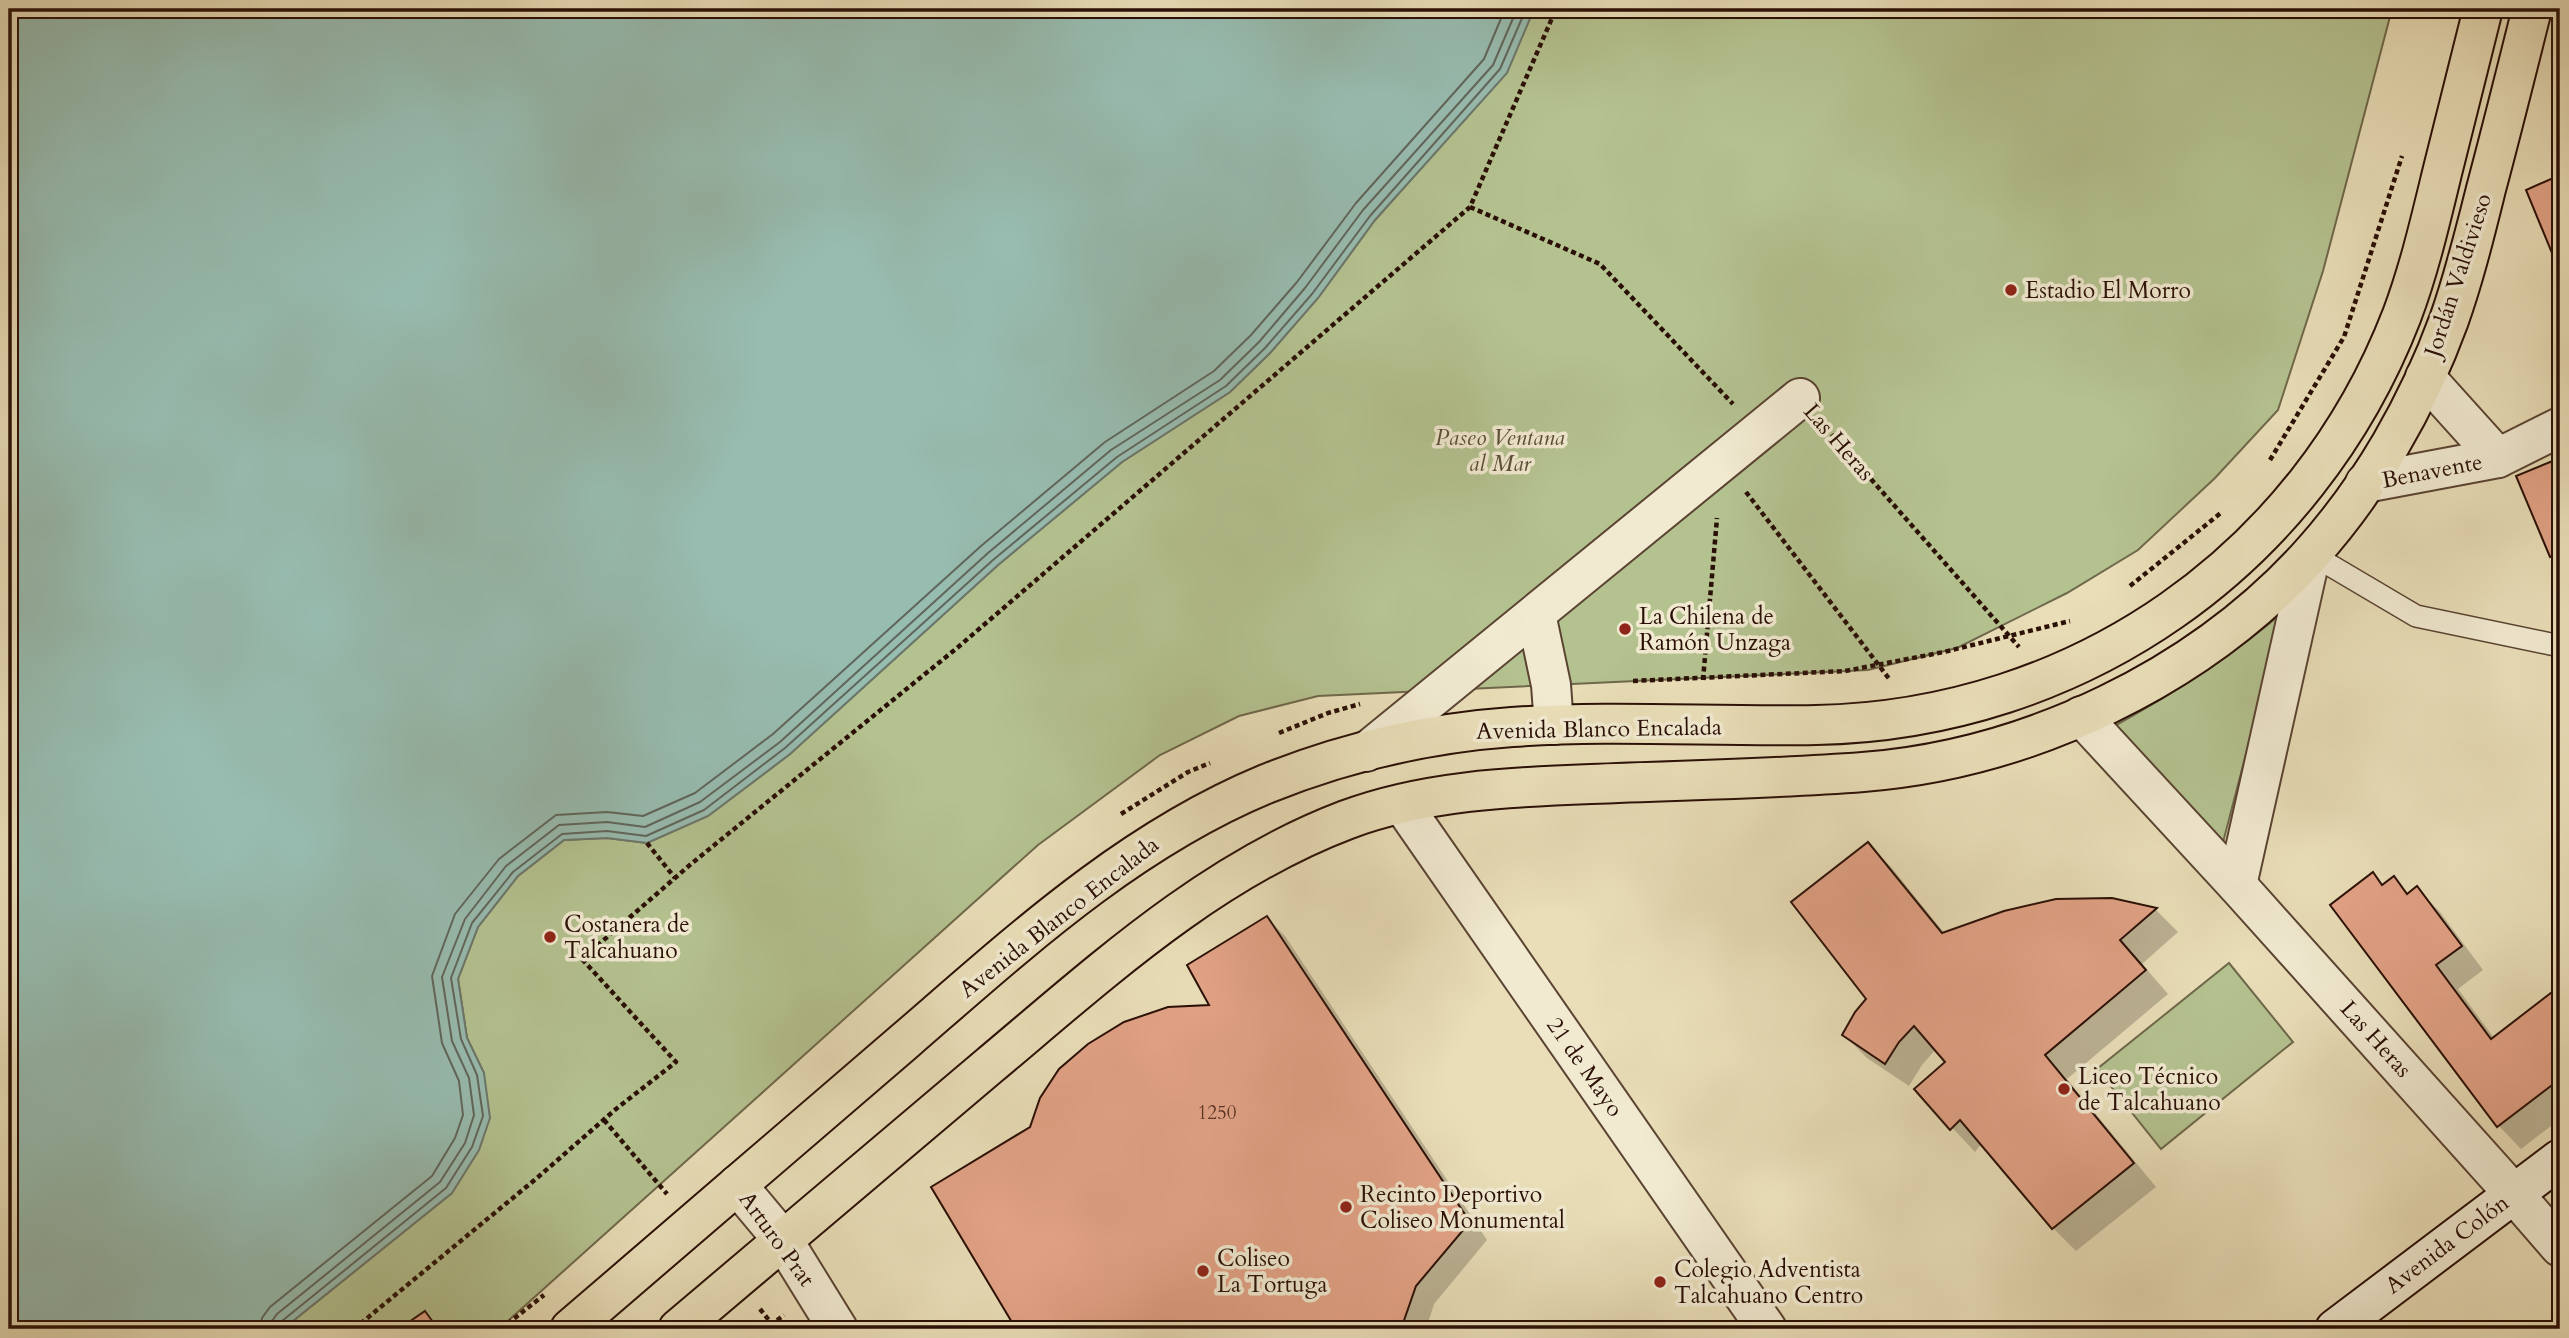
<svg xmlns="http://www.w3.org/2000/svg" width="2569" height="1338" font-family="Cardo,serif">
<rect width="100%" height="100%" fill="#e9deb8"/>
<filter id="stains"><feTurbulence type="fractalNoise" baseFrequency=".00286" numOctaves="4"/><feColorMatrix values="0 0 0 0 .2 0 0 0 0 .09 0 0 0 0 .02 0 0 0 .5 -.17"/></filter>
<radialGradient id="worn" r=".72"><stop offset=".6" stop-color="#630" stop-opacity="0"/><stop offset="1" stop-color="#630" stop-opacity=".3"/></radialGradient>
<!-- green -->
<g fill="#b4c290" stroke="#6f684b" stroke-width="2">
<path d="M1534 9H2392L2323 271 2278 410 2215 478 2138 550 2067 593 1957 648 1868 670 1318 696 1239 716 1160 755 1038 845 499 1329H283L452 1193 484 1073 467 1038 458 979 478 927 518 876 564 840 607 838 647 843 708 816 790 754 998 565 1122 462 1230 392 1270 353 1318 298 1375 220 1506 73Z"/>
<path d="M2283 612 2221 850 2109 729C2171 695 2230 658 2283 612Z"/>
<path d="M2229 963 2293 1042 2161 1149 2097 1069Z"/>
</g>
<!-- water -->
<path fill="#97bcb0" stroke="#6b776c" stroke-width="2" d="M9 9H1534L1507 73 1375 220 1318 298 1270 353 1230 392 1122 462 998 565 790 754 708 816 647 843 607 838 564 840 518 876 478 927 458 979 467 1038 484 1073 490 1118 479 1150 452 1193 283 1329H9Z"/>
<!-- shadow -->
<g fill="#0003">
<path d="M2560 460V565L2551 556 2519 477Z"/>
<path d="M1868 844 1891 867 1945 934 2112 900 2156 910 2178 932 2142 964 2168 994 2067 1079 2156 1187 2076 1251 2053 1228 1982 1143 1975 1152 1916 1089 1948 1062 1936 1049 1922 1065 1909 1086 1867 1058 1844 1035 1868 999Z"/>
<path d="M2373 874 2384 886 2394 879 2409 894 2417 889 2440 912 2483 970 2458 989 2494 1038 2560 988V1119L2521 1149 2498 1125Z"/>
<path d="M1267 918 1285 936 1487 1240 1434 1304 1426 1329H1018L933 1188 1032 1129 1212 1007Z"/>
</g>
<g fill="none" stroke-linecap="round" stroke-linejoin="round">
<!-- shore -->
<g stroke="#60665b" stroke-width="2">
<path d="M260 1329 262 1318 270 1307 432 1176 455 1138 463 1115 459 1081 442 1043 432 976 455 914 499 859 556 815 607 812 643 816 695 793 773 734 981 546 1105 442 1214 371 1251 335 1297 282 1356 203 1484 59 1505 9"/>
<path d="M271 1329 272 1321 277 1314 440 1182 465 1143 474 1115 469 1078 452 1041 442 977 465 919 506 866 559 825 607 822 645 827 700 802 780 742 988 553 1111 450 1220 380 1259 342 1305 288 1363 210 1493 65 1517 9"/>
<path d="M280 1329 282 1321 446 1188 472 1147 483 1116 477 1075 461 1039 451 978 472 923 513 872 562 834 607 831 646 836 704 810 785 748 993 560 1117 457 1226 386 1265 348 1312 294 1370 216 1500 69 1526 9"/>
</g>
</g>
<!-- building -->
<g fill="#e2a286" stroke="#2a0f06" stroke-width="2">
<path d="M2560 175V270H2559L2526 190Z"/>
<path d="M2560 458V553L2550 557 2516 476Z"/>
<path d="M1868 842 1942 933 2004 911 2056 899 2112 898 2157 908 2120 940 2146 970 2045 1055 2134 1163 2052 1229 1960 1120 1950 1130 1914 1089 1945 1062 1914 1026 1899 1042 1885 1064 1842 1035 1855 1012 1866 999 1791 902Z"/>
<path d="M2373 872 2382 885 2394 876 2407 894 2417 886 2462 946 2436 965 2491 1039 2560 986V1079L2497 1127 2330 905Z"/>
<path d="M1267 916 1470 1222 1416 1286 1401 1329H1016L931 1187 1030 1127 1040 1098 1059 1069 1088 1044 1124 1022 1168 1007 1209 1005 1187 965Z"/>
<path d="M425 1311 438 1329H399Z"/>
</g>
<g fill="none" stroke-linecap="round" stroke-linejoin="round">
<defs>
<path id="service" d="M2311 554 2416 616 2560 646"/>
<g id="minor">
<path d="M2425 377 2498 458"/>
<path d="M2365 483 2498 458 2560 427"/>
<path d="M1536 614 1551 685 1554 725"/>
<path d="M1366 752 1800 398"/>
<path d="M1402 804 1767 1329"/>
<path d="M2514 1194 2560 1247"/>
</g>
<g id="tertiary">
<path d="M2081 716 2237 885 2514 1194"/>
<path d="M2237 885 2311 554"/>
<path d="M737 1185 783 1240 838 1329"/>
</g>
<path id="secondary" d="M2335 1329 2560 1159"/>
<g id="primary">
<path d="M570 1329C682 1233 794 1136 906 1040 1017 944 1128 841 1266 784 1343 753 1428 733 1512 727 1612 720 1715 727 1816 725 2078 720 2307 561 2402 315 2420 267 2431 218 2443 169 2457 115 2470 62 2483 9"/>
<path d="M678 1329C782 1241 886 1153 990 1065 1101 972 1209 872 1346 820 1423 791 1509 787 1591 784 1681 780 1773 779 1863 772 2029 759 2199 678 2311 554 2371 487 2418 405 2449 320 2464 278 2475 233 2486 189 2502 129 2517 69 2532 9"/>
</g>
</defs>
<!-- service casing -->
<use href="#service" stroke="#5a4332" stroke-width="24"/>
<!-- minor casing -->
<use href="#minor" stroke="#5a4332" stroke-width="42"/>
<!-- tertiary casing -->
<use href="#tertiary" stroke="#5a4332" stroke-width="42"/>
<!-- secondary casing -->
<use href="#secondary" stroke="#2a0f06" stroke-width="42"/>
<!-- primary casing -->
<use href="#primary" stroke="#2a0f06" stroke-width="42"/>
<!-- path -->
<g stroke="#2a0f06" stroke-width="4.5" stroke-dasharray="5 3.5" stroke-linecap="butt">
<path d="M1470 207 1600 264 1733 404"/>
<path d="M1826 428 2019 647"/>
<path d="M2270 460 2344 337 2402 156"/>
<path d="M1746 492 1890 680"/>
<path d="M2130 586 2222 512"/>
<path d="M1703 680 1717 518"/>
<path d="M1633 681 1845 671 1944 652 2070 621"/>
<path d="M1279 733 1328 713 1360 704"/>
<path d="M1121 814 1188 772 1210 763"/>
<path d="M647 843 675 878"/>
<path d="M604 1120 667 1194"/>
<path d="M760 1309 772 1324 784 1315"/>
<path d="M354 1329 537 1178 616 1109 676 1062 582 959 691 864 957 648 1470 207 1556 9"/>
<path d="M501 1329 544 1295"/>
</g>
<!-- service -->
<use href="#service" stroke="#f1ead1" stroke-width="21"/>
<!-- minor -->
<use href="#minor" stroke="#f1ead1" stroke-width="38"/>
<!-- tertiary -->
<use href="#tertiary" stroke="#f1ead1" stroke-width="38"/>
<!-- secondary -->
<use href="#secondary" stroke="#f1ead1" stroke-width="38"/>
<!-- primary -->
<use href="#primary" stroke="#e9deb8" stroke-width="38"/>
</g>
<!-- markers -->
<g fill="#8f2418" stroke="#f1ead1" stroke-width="2.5">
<circle cx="2011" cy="290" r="7"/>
<circle cx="1625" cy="629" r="7"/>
<circle cx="550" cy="937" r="7"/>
<circle cx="2064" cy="1089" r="7"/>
<circle cx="1346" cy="1207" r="7"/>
<circle cx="1203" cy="1271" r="7"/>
<circle cx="1660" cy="1282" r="7"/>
</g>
<g text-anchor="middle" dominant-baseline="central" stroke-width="7" stroke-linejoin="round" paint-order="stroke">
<!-- number labels -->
<g font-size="19" fill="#583426">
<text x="1217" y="1113">1250</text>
</g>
<!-- street labels -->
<g font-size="23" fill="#2a0f06" stroke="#f1ead1">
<text transform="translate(2458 275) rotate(-72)">Jordán Valdivieso</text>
<text transform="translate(1839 442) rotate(49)">Las Heras</text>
<text transform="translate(2432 471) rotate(-11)">Benavente</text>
<text transform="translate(1599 729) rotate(-1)">Avenida Blanco Encalada</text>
<text transform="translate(1059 917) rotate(-38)">Avenida Blanco Encalada</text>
<text transform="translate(2376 1039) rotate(48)">Las Heras</text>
<text transform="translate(1585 1067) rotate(55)">21 de Mayo</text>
<text transform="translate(777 1239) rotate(54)">Arturo Prat</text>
<text transform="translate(2447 1244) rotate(-37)">Avenida Colón</text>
</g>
<!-- poi labels -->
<g font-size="23" fill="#2a0f06" stroke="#f1ead1" text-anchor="start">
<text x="2025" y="290">Estadio El Morro</text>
<text x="1639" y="616">La Chilena de<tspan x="1639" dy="26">Ramón Unzaga</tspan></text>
<text x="564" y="924">Costanera de<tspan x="564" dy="26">Talcahuano</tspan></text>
<text x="2078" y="1076">Liceo Técnico<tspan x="2078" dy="26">de Talcahuano</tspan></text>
<text x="1360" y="1194">Recinto Deportivo<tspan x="1360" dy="26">Coliseo Monumental</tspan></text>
<text x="1217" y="1258">Coliseo<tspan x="1217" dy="26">La Tortuga</tspan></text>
<text x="1674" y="1269">Colegio Adventista<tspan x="1674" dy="26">Talcahuano Centro</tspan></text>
</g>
<!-- park labels -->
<g font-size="23" font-style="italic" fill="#5a4e36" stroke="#f1ead1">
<text x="1500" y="437">Paseo Ventana<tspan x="1500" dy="26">al Mar</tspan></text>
</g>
</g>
<!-- margin -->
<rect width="2569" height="1338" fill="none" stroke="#e9deb8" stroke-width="35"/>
<rect x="10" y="10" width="2548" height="1317" fill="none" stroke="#2a0f06" stroke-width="3.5"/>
<rect x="18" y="18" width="2534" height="1303" fill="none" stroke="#2a0f06" stroke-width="2"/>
<rect width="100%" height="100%" filter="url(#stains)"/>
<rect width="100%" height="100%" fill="url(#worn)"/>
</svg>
